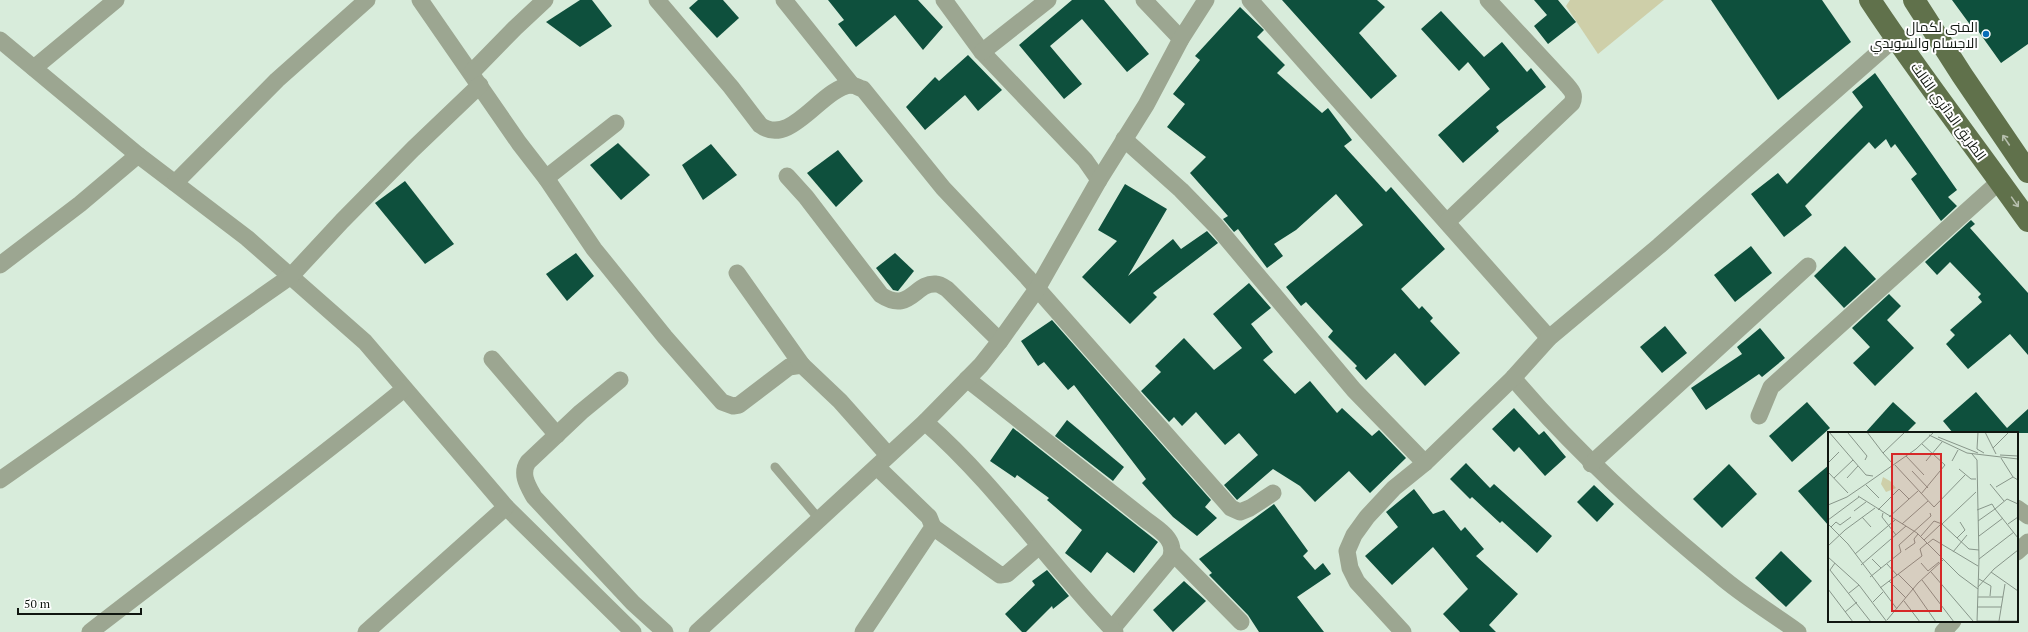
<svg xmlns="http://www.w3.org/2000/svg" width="2028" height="632" font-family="'PT Serif',Cairo,serif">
<rect width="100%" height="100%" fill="#d8ecdb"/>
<!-- green -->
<path fill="#cecfa9" d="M1570 0H1664L1598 54 1566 6Z"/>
<!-- building -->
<g fill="#0e503d">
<path d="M580 0H592L612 26 580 47 546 22Z"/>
<path d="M698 0H723L739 18 717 38 689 8Z"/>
<path d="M828 0H918L943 27 923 50 895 15 856 47 838 24 844 20Z"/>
<path d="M1072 0H1104L1149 54 1127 72 1082 19 1050 46 1082 84 1064 99 1019 45Z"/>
<path d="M1282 0H1377L1385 7 1359 33 1397 76 1371 99Z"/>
<path d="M1534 0H1558L1576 22 1548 44 1534 26 1547 15Z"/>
<path d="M1711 0H1822L1851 42 1778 100Z"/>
<path d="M1952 0H2028V44L2001 63 1976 28 1974 30Z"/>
<path d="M1240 7 1264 30 1257 37 1285 65 1277 73 1322 113 1328 108 1352 140 1344 146 1386 192 1391 187 1445 249 1401 289 1419 309 1422 306 1433 318 1430 321 1460 353 1425 386 1395 353 1366 380 1355 368 1357 366 1328 337 1333 331 1306 302 1301 306 1286 287 1363 225 1336 194 1296 230 1274 244 1283 256 1267 268 1238 229 1234 232 1223 219 1228 216 1190 173 1206 157 1167 127 1185 104 1173 94 1200 60 1195 56Z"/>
<path d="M1441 11 1484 57 1502 42 1527 72 1531 68 1546 87 1496 127 1499 131 1463 163 1438 135 1490 89 1468 62 1459 71 1421 29Z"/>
<path d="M968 55 1002 90 978 111 965 95 925 130 906 107 935 77 939 81Z"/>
<path d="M1875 73 1957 190 1948 197 1957 206 1941 221 1911 179 1917 174 1895 144 1891 148 1886 139 1875 149 1869 142 1805 206 1812 215 1784 237 1751 194 1778 173 1787 184 1863 107 1852 92Z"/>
<path d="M618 143 650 175 621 200 590 165Z"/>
<path d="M711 144 737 175 703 200 682 165Z"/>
<path d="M838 150 863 181 836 207 807 173Z"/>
<path d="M405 181 454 244 425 264 375 203Z"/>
<path d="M1125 184 1167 209 1128 276 1173 239 1181 249 1207 231 1218 243 1153 293 1157 297 1130 324 1082 277 1117 241 1098 230Z"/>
<path d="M1971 220 1975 224 1970 228 2028 293V355L2010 334 1968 369 1946 344 1955 335 1950 330 1982 302 1978 297 1981 294 1950 262 1937 275 1925 262Z"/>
<path d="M1751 246 1772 273 1735 302 1714 275Z"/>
<path d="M1845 246 1876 279 1844 308 1814 276Z"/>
<path d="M576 253 594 276 567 301 546 274Z"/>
<path d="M895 253 914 271 898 291 893 290 876 268Z"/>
<path d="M1249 283 1271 308 1251 324 1273 352 1263 360 1295 394 1310 381 1337 413 1342 408 1372 436 1379 430 1406 458 1370 493 1349 471 1315 502 1300 486 1273 469 1237 500 1224 485 1258 455 1239 433 1225 445 1196 412 1182 426 1174 417 1169 422 1141 391 1161 372 1155 366 1184 338 1214 370 1242 348 1213 314Z"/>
<path d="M1889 294 1901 306 1887 320 1914 348 1875 386 1853 363 1870 347 1852 328Z"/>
<path d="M1052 320 1211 500 1205 507 1217 518 1197 536 1173 517 1142 483 1146 479 1074 385 1068 390 1044 362 1038 366 1021 341Z"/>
<path d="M1665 326 1687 353 1662 373 1640 347Z"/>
<path d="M1760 328 1785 358 1762 377 1759 374 1706 410 1691 388 1742 354 1737 347Z"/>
<path d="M1976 392 2007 428 2028 409V433H1953L1943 421Z"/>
<path d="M1807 402 1830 428 1792 462 1769 436Z"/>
<path d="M1893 402 1916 423 1906 433H1865Z"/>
<path d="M1514 408 1539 435 1544 431 1566 457 1545 476 1519 447 1514 452 1492 429Z"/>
<path d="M1067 420 1124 467 1113 481 1055 436Z"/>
<path d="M1013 428 1158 542 1134 573 1107 552 1091 573 1065 553 1082 530 1047 500 1049 498 1017 475 1015 478 990 461Z"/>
<path d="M1466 463 1490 488 1494 484 1552 536 1537 553 1502 521 1500 523 1472 497 1470 499 1450 479Z"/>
<path d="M1729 464 1757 494 1722 528 1693 499Z"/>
<path d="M1829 465V526L1798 491Z"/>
<path d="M1594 485 1614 504 1597 522 1577 502Z"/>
<path d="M1414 489 1433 514 1444 510 1461 531 1465 527 1484 549 1476 556 1518 594 1489 625 1496 632H1460L1443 614 1468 589 1433 547 1392 585 1365 556 1398 527 1386 512Z"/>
<path d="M1274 504 1308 551 1303 556 1315 570 1323 563 1331 574 1297 597 1324 632H1259L1248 615 1209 575 1212 573 1199 559Z"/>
<path d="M1781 551 1812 581 1786 607 1755 578Z"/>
<path d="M1047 570 1069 596 1053 609 1052 606 1026 632H1022L1005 614 1035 585 1032 581Z"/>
<path d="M1184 581 1206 601 1173 632 1153 610Z"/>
</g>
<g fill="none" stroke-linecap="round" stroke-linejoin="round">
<!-- lane -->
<path stroke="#9ca691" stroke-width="9" d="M775 467 820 520"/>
<!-- street -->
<g stroke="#9ca691" stroke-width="17">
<path d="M420 0 519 143 546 178 594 249 665 337 722 402 733 406 739 405 789 367 802 365 840 401 888 455"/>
<path d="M657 0 731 87 760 125C791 148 821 88 851 85 855 85 859 88 863 89L943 188 1027 277 1231 508 1240 512 1250 508 1273 493"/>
<path d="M784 0 852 85"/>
<path d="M944 0 982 52 1085 160 1099 180"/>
<path d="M1144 0 1181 39"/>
<path d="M1250 0 1549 338"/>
<path d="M0 40 138 155 247 238 365 342 506 507 633 632"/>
<path d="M982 52 1048 0"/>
<path d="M34 68 116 0"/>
<path d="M472 72 515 28 545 0"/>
<path d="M1124 139 1181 190 1217 227 1354 390 1425 463"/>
<path d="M787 176 806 197 881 295C910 314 915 282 936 284 939 284 944 287 947 289L1000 341"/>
<path d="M546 178 616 123"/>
<path d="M175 183 277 80 367 0"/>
<path d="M1447 222 1572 103C1576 94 1571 90 1566 84L1488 0"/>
<path d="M0 265 80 204 138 155"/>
<path d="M737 273 802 365"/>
<path d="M492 359 557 435"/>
<path d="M1513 378C1575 451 1645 514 1719 575 1743 596 1772 613 1798 632"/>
<path d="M967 379 1146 520C1159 530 1178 540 1170 559L1112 629 1115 632"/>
<path d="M620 380 581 412 528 462C520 474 528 486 534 497L633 603 665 632"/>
<path d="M1759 416 1771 387 2000 181"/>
<path d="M925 422C995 483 1048 562 1112 629"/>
<path d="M1591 464 1808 266"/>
<path d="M0 480 291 276 342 221 413 149 480 85"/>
<path d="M2017 508 2028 516"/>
<path d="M933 527 1000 575 1007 574 1039 546"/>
<path d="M2017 552 2028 542"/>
<path d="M1173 553 1241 622"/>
<path d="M90 632C195 550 302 473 404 389"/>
<path d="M366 632 506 507"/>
<path d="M697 632 925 422 981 365 1000 341 1037 289 1099 180 1146 105 1181 39 1206 0"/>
<path d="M863 632 933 527 929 517 877 467"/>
<path d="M1403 632 1357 582 1350 568 1347 551 1354 535 1367 517 1394 488 1425 463 1513 378 1549 338 1659 246 1895 38"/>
<path d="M1943 632 1953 621"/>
</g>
<!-- primary -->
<g stroke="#60714b" stroke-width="22">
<path d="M1870 0C1920 76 1976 147 2028 221"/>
<path d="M1914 0 1962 75 2028 172"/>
</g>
</g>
<!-- one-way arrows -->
<defs><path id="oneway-shaft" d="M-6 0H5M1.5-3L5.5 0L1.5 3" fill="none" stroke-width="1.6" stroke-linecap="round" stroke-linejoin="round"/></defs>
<g stroke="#b7bfae">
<use href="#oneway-shaft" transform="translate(2006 140) rotate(-124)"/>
<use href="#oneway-shaft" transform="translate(2015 202) rotate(55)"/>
</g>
<!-- markers -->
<circle fill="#086cb8" stroke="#fff" stroke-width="1.5" cx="1986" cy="34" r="4"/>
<g text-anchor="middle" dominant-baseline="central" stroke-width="4" stroke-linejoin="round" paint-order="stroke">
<!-- poi labels -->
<g font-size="14" fill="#101610" stroke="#fff" text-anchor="end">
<text x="1978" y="26">المنى لكمال<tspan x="1978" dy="16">الاجسام والسويدي</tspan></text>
</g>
<!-- street labels -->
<g font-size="14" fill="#101610" stroke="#fff">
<text transform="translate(1949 111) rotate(54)">الطريق الدائري الثالث</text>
</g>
</g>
<!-- overview -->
<g transform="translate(1828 432)">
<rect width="190" height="190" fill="#d8ecdb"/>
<path d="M55 45 62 49 68 56 58 60 53 52Z" fill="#cecfa9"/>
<path fill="none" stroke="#88968a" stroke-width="1" d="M1 0 38 43 45 44M39 0 55 21M150 0 149 17 156 21M157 0 168 22M20 1 39 24 37 28M101 3 139 21 190 27M110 5 150 21M165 16 181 0M144 22 149 28 151 127 149 190M172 23 190 24M78 24 96 43M173 26 185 45 190 48M98 29 114 10M124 29 130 18M0 31 11 20M64 31 55 21 77 0M67 33 106 75 137 43M131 37 143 47H148M84 39 100 56M0 40 20 61M6 46 25 28M19 46 30 34M162 52 176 69M38 53 51 66M168 55 185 45M148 60 114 92 141 117 151 118M93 62 117 33 94 12M30 64 89 101 131 143 150 157M0 73 19 65 38 52 88 17 106 0M50 78 71 57 81 67M149 78 164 72 167 77 179 67 190 72M26 79 38 70M55 81 54 85 68 103M34 85 43 95M61 85 90 59M0 88 31 65M150 89 167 77 190 106M0 92 20 112 69 177M74 92 100 69M180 92 190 85M3 95 8 90 12 93 23 85M93 104 106 89 114 92M151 104 175 86M129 106 137 98 132 90M96 108 112 93M100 111 105 107 150 134M0 114 17 98 47 76M77 118 87 111 86 107 90 102M125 120 139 103M27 122 67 88M0 125 31 153 59 190M44 127 53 136M151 127 186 100M7 131 2 138 43 190M93 131 100 139 111 130M59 132 69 143M33 133 78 94M103 140 145 189M163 140 190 159M70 142 85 157 108 190M42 145 73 120 71 113 103 84 102 81M151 147 163 154 162 164M94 148 126 190M61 149 78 166M150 155 166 137 190 118M52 156 94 124 92 117 99 111M0 157 25 190M21 161 31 153M150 165H175M76 169 92 190M45 170 55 160M150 175H173M17 180 29 170M59 188 90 151 115 128M149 189H190M171 189 177 152"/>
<path fill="#d62828" fill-opacity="0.15" stroke="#d62828" stroke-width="2" d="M64 22H113V179H64Z"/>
<rect width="190" height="190" fill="none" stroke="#101610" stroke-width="2"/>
</g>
<!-- scale -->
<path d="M18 608v6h123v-6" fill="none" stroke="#101610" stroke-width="2"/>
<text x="24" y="608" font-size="12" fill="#101610" stroke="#ffffff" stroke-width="3" paint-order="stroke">50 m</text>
</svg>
